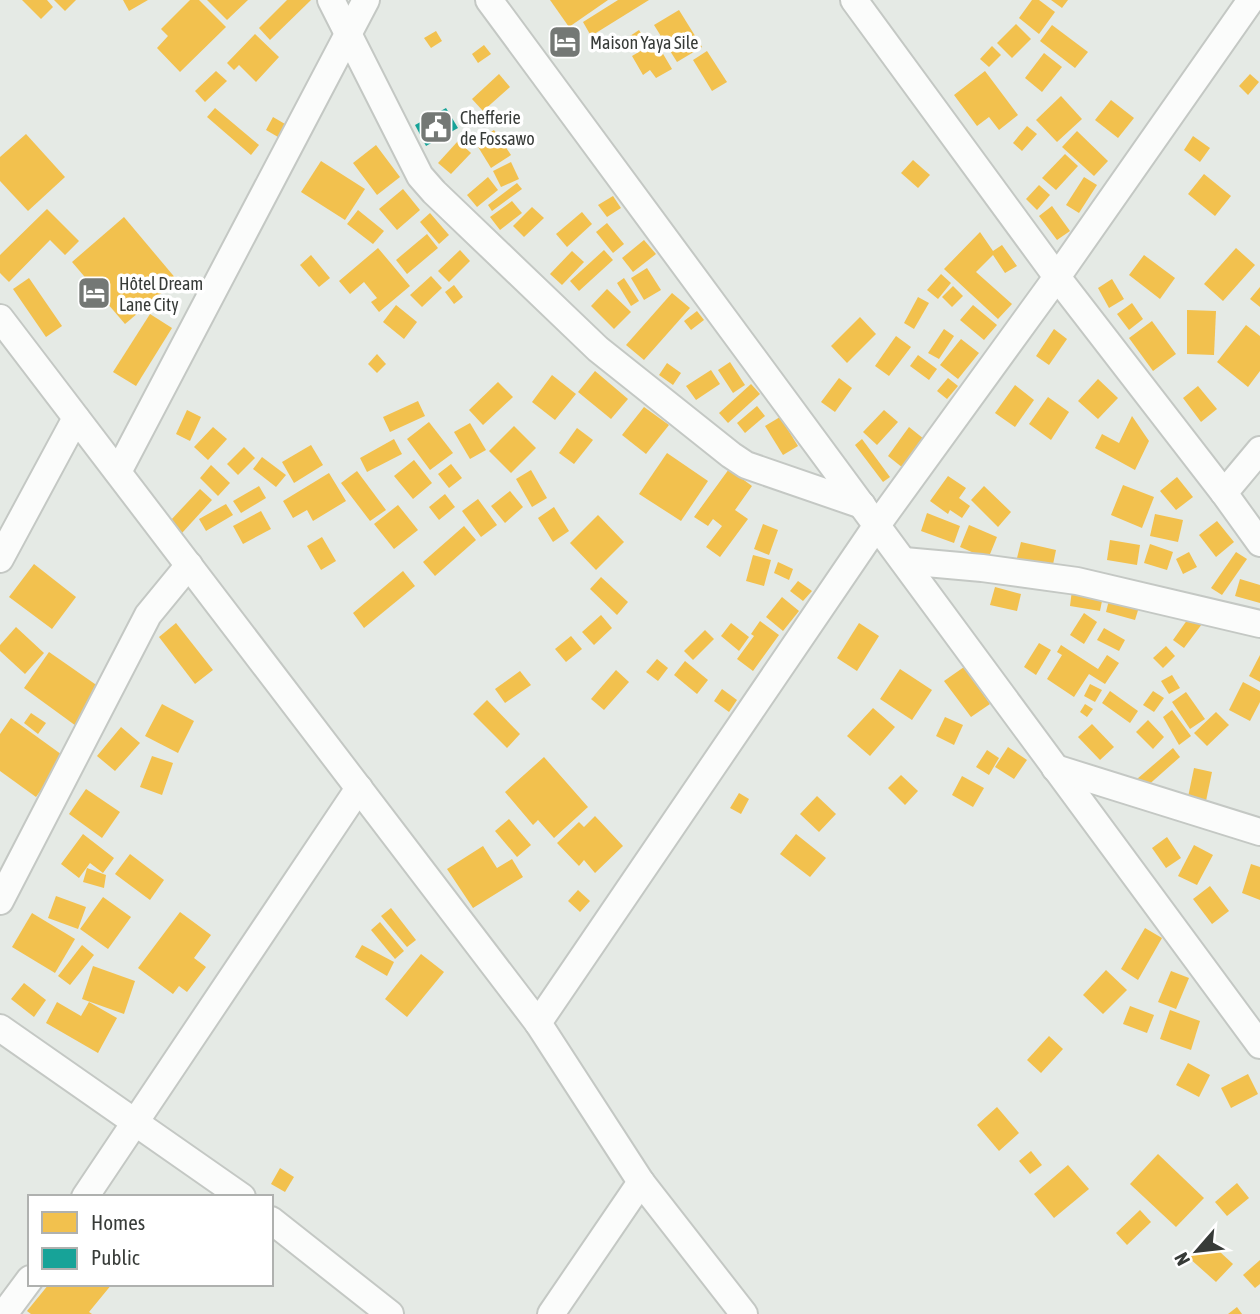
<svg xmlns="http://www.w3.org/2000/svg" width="1260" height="1314" font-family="'Asap Condensed',sans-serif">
<rect width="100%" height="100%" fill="#e5eae5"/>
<!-- homes -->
<g fill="#f2c14e">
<path d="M22 0H47L53 7 41 19Z"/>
<path d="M54 0H76L65 11Z"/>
<path d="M123 0H148L129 11Z"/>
<path d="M190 0H199L226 27 180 72 157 48 168 36 161 29Z"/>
<path d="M207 0H248L227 20Z"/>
<path d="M287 0H311L270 40 259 28Z"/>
<path d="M550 0H608L569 27Z"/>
<path d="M618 0H649L591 36 583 22Z"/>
<path d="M1032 0H1039L1055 12 1039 34 1019 18Z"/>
<path d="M1051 0H1068L1062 8Z"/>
<path d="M679 10 702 47 677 62 654 25Z"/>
<path d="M1016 24 1031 39 1012 58 997 43Z"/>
<path d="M1052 25 1088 52 1075 68 1040 41Z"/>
<path d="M639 30 646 41 631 51 624 40Z"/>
<path d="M436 31 442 41 431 48 424 38Z"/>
<path d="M255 34 279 57 256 82 239 65 234 70 227 63Z"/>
<path d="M656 42 672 69 656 78 650 70 643 75 632 56Z"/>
<path d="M484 45 491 54 478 63 472 54Z"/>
<path d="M992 46 1001 55 989 67 980 59Z"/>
<path d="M707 51 727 82 712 91 693 60Z"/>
<path d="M1044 53 1062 67 1042 92 1025 78Z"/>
<path d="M216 71 227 81 205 102 195 91Z"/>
<path d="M985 71 1018 115 999 130 989 117 977 126 954 95Z"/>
<path d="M499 74 510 87 483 111 472 99Z"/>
<path d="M1250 74 1259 82 1248 95 1239 86Z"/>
<path d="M1061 96 1082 119 1057 142 1036 120Z"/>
<path d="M1111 100 1134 118 1118 138 1095 120Z"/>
<path d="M215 108 259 145 251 155 207 117Z"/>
<path d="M273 117 285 124 278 137 266 130Z"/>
<path d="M1027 126 1037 134 1022 151 1013 143Z"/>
<path d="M494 130 511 155 491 168 475 142Z"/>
<path d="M1077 131 1108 161 1094 176 1062 147Z"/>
<path d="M26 134 65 177 28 211 0 181V157Z"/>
<path d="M1193 136 1210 148 1200 162 1184 150Z"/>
<path d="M458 141 471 153 451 174 438 163Z"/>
<path d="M376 145 400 177 377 195 353 163Z"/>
<path d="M1065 154 1078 166 1056 190 1042 178Z"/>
<path d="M913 160 930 175 918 188 901 173Z"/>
<path d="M321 161 365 189 345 220 301 192Z"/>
<path d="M511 162 519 179 501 187 493 171Z"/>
<path d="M1204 174 1231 196 1215 216 1188 194Z"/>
<path d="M488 177 498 190 477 207 467 195Z"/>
<path d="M1084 177 1097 185 1079 213 1066 205Z"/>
<path d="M517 183 522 189 492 211 488 205Z"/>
<path d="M1039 185 1050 195 1037 210 1026 199Z"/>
<path d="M403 189 420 210 397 230 379 209Z"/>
<path d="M613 196 621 208 607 217 598 205Z"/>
<path d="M512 201 522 213 500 230 490 217Z"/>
<path d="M1052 206 1070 231 1057 240 1039 216Z"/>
<path d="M532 207 544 218 524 237 513 226Z"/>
<path d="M47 209 79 241 65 255 50 240 9 282 0 273V255Z"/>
<path d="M358 210 384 231 373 244 347 224Z"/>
<path d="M582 212 592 224 567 247 556 234Z"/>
<path d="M430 213 449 235 439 244 420 222Z"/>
<path d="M124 217 177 280 125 324 72 262Z"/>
<path d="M607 223 624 244 613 253 596 232Z"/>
<path d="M980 232 993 251 1002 245 1017 266 1005 273 993 255 976 272 1012 304 998 319 944 269Z"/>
<path d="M427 234 438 248 407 274 396 260Z"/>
<path d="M644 240 656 254 633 272 622 258Z"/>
<path d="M378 248 410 286 379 312 371 302 377 298 364 282 350 294 339 281Z"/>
<path d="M1236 248 1255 265 1223 301 1204 284Z"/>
<path d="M460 250 470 261 449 282 438 271Z"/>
<path d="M604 250 613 260 579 291 570 281Z"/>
<path d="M572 251 584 262 562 285 550 274Z"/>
<path d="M311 255 330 278 319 287 300 265Z"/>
<path d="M1144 255 1175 278 1160 299 1129 275Z"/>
<path d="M647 268 661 290 644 300 631 278Z"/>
<path d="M941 274 951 283 938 299 927 290Z"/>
<path d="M431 276 442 288 422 307 410 295Z"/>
<path d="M29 278 62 326 46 337 13 289Z"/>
<path d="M624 278 639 301 631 306 617 283Z"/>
<path d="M1112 279 1124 299 1109 308 1098 288Z"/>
<path d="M454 285 463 297 454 304 445 292Z"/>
<path d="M953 286 963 296 952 307 942 297Z"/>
<path d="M1260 287V307L1250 299Z"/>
<path d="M607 289 631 312 614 329 591 306Z"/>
<path d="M672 293 690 308 644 360 626 345Z"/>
<path d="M918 297 929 303 914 329 904 323Z"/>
<path d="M1132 303 1143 319 1129 330 1117 314Z"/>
<path d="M396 305 417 322 404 339 383 322Z"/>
<path d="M973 305 997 325 984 340 960 320Z"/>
<path d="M1187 310 1216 311 1214 355 1187 354Z"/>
<path d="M697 311 704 320 691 330 684 321Z"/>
<path d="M150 314 172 328 136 386 113 372Z"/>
<path d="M860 317 876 334 847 363 831 346Z"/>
<path d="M1152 321 1176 354 1153 371 1129 338Z"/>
<path d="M1246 325 1260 336V371L1248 387 1217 362Z"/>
<path d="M944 329 954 336 939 359 928 353Z"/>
<path d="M1054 329 1067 339 1049 365 1036 356Z"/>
<path d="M896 336 911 347 889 376 875 366Z"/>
<path d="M961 339 979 353 958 379 940 365Z"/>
<path d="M377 354 386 364 377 373 368 364Z"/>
<path d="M918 355 937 369 929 380 910 366Z"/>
<path d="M730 362 745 385 733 393 718 370Z"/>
<path d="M667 363 681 373 673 385 659 375Z"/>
<path d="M711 370 720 384 696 400 686 386Z"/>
<path d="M595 371 628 399 611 419 578 392Z"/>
<path d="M552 375 576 394 555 420 532 402Z"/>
<path d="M839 378 852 388 835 412 821 402Z"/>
<path d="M948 378 958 386 947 399 937 391Z"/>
<path d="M1098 379 1118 398 1098 419 1078 401Z"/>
<path d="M498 382 513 397 483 425 469 410Z"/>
<path d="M751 384 760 394 728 423 719 413Z"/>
<path d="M1015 385 1034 400 1015 427 995 413Z"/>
<path d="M1198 386 1217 409 1201 422 1183 398Z"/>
<path d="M1048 397 1069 412 1051 440 1029 424Z"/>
<path d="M418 401 425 416 390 432 383 417Z"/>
<path d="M757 406 765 416 745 433 737 423Z"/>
<path d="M644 407 669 425 646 454 622 435Z"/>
<path d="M187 410 201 417 190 441 176 434Z"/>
<path d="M884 410 898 422 877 445 863 432Z"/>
<path d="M1132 416 1149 441 1135 470 1095 448 1102 434 1119 443Z"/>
<path d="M780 417 798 446 783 455 765 426Z"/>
<path d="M429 422 453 453 430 470 407 439Z"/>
<path d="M470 423 486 450 470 459 454 432Z"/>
<path d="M514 426 536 448 511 473 489 451Z"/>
<path d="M213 427 227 439 208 460 194 447Z"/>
<path d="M909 427 924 439 903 468 888 456Z"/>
<path d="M577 428 593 440 574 464 559 453Z"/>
<path d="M394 439 402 454 367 472 360 458Z"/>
<path d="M862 439 890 477 883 482 855 445Z"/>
<path d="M311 445 323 465 294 483 282 462Z"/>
<path d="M244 447 255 458 238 475 227 464Z"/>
<path d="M667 453 708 481 681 521 639 494Z"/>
<path d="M262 457 286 475 276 487 253 469Z"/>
<path d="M414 460 432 483 413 499 394 476Z"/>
<path d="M451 464 462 478 449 488 438 474Z"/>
<path d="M211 465 230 483 218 496 200 478Z"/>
<path d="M729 469 752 486 735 510 748 519 720 557 706 547 722 526 713 519 708 526 694 517Z"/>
<path d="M531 470 547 498 532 507 516 479Z"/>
<path d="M357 471 386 510 370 521 341 483Z"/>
<path d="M329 473 346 501 313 521 307 510 293 518 283 501Z"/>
<path d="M948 476 966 488 959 498 970 506 962 518 950 510 948 514 930 501Z"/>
<path d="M1177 477 1193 497 1176 510 1160 491Z"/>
<path d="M1123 485 1154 497 1142 528 1111 515Z"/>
<path d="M259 486 266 498 241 513 233 501Z"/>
<path d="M984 486 1011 512 998 527 971 500Z"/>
<path d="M200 489 212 500 182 533 170 521Z"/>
<path d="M510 491 523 507 505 523 491 506Z"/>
<path d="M445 494 455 507 439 520 429 507Z"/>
<path d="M478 499 497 525 481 537 462 511Z"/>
<path d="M226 504 233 515 206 531 199 519Z"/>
<path d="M398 505 418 530 394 549 374 524Z"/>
<path d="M554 507 569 531 553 542 538 518Z"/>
<path d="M261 511 271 529 243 544 233 526Z"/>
<path d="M927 513 960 526 954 543 921 531Z"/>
<path d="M1155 514 1183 520 1178 542 1150 536Z"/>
<path d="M598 515 624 542 596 570 570 543Z"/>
<path d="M1217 521 1234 542 1216 557 1199 535Z"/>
<path d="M763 524 778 530 769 555 754 549Z"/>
<path d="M969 525 997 537 988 559 960 547Z"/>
<path d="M464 526 476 540 435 576 423 562Z"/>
<path d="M322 537 336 561 321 570 307 546Z"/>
<path d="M1110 540 1140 545 1137 565 1107 560Z"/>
<path d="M1021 542 1056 550 1051 574 1015 566Z"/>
<path d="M1150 544 1173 552 1167 570 1144 563Z"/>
<path d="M1189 552 1197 567 1183 574 1176 559Z"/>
<path d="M1236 552 1247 559 1222 595 1211 588Z"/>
<path d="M753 555 771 560 764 586 746 581Z"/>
<path d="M778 562 793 569 789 580 774 573Z"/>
<path d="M34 564 76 597 52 629 9 597Z"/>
<path d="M403 571 415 586 364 628 353 613Z"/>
<path d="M601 577 628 602 617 615 590 589Z"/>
<path d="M1240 579 1260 585V603L1235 596Z"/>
<path d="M798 581 812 591 803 601 790 591Z"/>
<path d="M995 587 1021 594 1017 611 990 605Z"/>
<path d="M1072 590 1103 596 1100 611 1070 606Z"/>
<path d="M1110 596 1140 604 1135 620 1106 612Z"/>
<path d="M782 597 799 611 783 631 766 617Z"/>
<path d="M1084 613 1097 622 1084 644 1070 635Z"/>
<path d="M601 615 612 628 594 645 582 632Z"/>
<path d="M1190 616 1202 624 1184 648 1173 640Z"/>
<path d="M760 621 779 635 753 671 737 659 754 636 751 634Z"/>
<path d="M176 623 213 670 195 684 159 637Z"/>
<path d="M731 623 749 637 739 651 721 636Z"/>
<path d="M859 623 879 636 857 671 837 658Z"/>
<path d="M16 627 44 653 25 674 0 651V645Z"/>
<path d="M1104 628 1125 640 1119 651 1097 640Z"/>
<path d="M705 630 714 639 693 660 684 651Z"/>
<path d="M571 636 582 649 566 662 555 649Z"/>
<path d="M1039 643 1051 650 1036 675 1024 667Z"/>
<path d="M1061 645 1098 669 1107 655 1119 663 1105 684 1089 674 1074 697 1047 679 1062 655 1057 652Z"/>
<path d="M1166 646 1175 656 1163 668 1153 658Z"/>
<path d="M49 652 105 691 83 731 24 688Z"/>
<path d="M1260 655V682L1249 676Z"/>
<path d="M657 659 668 668 658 681 646 672Z"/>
<path d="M685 661 708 680 697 694 674 675Z"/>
<path d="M964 667 990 704 971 717 944 681Z"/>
<path d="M900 669 932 690 912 720 880 699Z"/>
<path d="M616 670 629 682 604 710 591 699Z"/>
<path d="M520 671 531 685 505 703 495 689Z"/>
<path d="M1172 675 1180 688 1169 694 1161 681Z"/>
<path d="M1243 682 1260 691V702L1250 721 1229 710Z"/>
<path d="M1090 684 1102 690 1095 702 1084 696Z"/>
<path d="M722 689 737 700 729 712 714 701Z"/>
<path d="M1110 691 1138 711 1130 723 1102 703Z"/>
<path d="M1153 691 1164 698 1154 712 1143 705Z"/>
<path d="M1186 692 1205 719 1190 729 1172 702Z"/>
<path d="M487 700 520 734 507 748 473 714Z"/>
<path d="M162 704 194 721 178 753 145 736Z"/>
<path d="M1085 704 1093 709 1087 717 1080 712Z"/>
<path d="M873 708 895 727 870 756 847 736Z"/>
<path d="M1172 710 1191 736 1179 745 1163 717Z"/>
<path d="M1216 712 1229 725 1207 746 1194 733Z"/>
<path d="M31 713 46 723 38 734 24 723Z"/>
<path d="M945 717 963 725 954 745 936 736Z"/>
<path d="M11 718 65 757 36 797 0 771V734Z"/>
<path d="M1148 720 1164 737 1153 749 1136 732Z"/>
<path d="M1092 724 1114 747 1100 760 1078 737Z"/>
<path d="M121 727 140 743 115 771 97 756Z"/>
<path d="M1008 747 1027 760 1014 779 995 767Z"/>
<path d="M1173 748 1180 757 1145 788 1137 779Z"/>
<path d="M987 750 999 758 989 775 976 767Z"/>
<path d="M152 756 173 763 162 795 140 787Z"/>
<path d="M544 757 588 807 554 838 538 820 533 825 505 792Z"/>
<path d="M1194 768 1212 772 1206 801 1188 797Z"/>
<path d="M901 775 918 791 905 805 888 788Z"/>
<path d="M962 776 984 788 973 807 952 795Z"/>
<path d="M86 789 120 812 102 838 69 814Z"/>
<path d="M739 793 749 799 741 814 730 808Z"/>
<path d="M817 796 836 814 819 832 800 814Z"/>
<path d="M595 816 623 846 595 873 584 860 579 866 557 843 579 822 584 827Z"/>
<path d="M509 819 531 845 517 857 495 831Z"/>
<path d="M83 834 114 858 103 873 90 863 79 878 61 864Z"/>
<path d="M796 834 826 858 810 877 780 854Z"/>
<path d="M1167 837 1181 858 1166 868 1152 848Z"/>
<path d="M1194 845 1213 855 1197 885 1178 876Z"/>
<path d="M483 846 497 868 512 859 523 877 473 908 447 869Z"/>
<path d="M130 854 164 880 150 900 115 874Z"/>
<path d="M1251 864 1260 867V900L1242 893Z"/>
<path d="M87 868 106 875 104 888 83 882Z"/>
<path d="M1210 886 1229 911 1212 924 1193 899Z"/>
<path d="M578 890 590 901 580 912 568 901Z"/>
<path d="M56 896 86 907 78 929 48 918Z"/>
<path d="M103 897 131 917 108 949 80 929Z"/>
<path d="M391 908 416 940 407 947 381 916Z"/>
<path d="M180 912 211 935 194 958 206 967 187 992 179 986 173 994 138 968Z"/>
<path d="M32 913 75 939 55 973 12 947Z"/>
<path d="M380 922 404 951 395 959 371 930Z"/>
<path d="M1145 928 1162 938 1138 980 1121 969Z"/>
<path d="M82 945 94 955 70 985 58 976Z"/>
<path d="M362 945 394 962 387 976 355 957Z"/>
<path d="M421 954 444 972 407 1017 385 999Z"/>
<path d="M93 966 135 981 124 1014 82 999Z"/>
<path d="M1106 970 1127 990 1103 1014 1083 995Z"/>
<path d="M1171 971 1189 978 1176 1009 1158 1002Z"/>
<path d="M24 983 46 1000 34 1017 11 999Z"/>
<path d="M57 1002 81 1016 89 1002 117 1018 98 1053 46 1023Z"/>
<path d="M1130 1006 1154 1015 1147 1033 1123 1024Z"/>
<path d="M1170 1010 1200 1021 1191 1050 1160 1039Z"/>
<path d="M1049 1036 1063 1049 1041 1073 1027 1060Z"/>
<path d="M1188 1063 1210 1075 1199 1097 1176 1085Z"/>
<path d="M1248 1074 1258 1094 1231 1108 1221 1088Z"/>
<path d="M997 1107 1019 1133 999 1151 977 1125Z"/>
<path d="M1031 1151 1042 1165 1030 1174 1019 1161Z"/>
<path d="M1158 1154 1204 1198 1176 1227 1130 1184Z"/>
<path d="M1068 1165 1089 1189 1054 1218 1034 1194Z"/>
<path d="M280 1168 294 1177 285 1192 271 1184Z"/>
<path d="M1237 1183 1249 1198 1227 1216 1215 1202Z"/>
<path d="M1140 1210 1151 1222 1127 1245 1116 1233Z"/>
<path d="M1206 1239 1233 1264 1216 1282 1188 1257Z"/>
<path d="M1260 1260V1284L1255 1288 1243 1275Z"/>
<path d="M49 1284H112L89 1312 92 1314H31L27 1311Z"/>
<path d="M1237 1307 1242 1314H1228Z"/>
</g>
<!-- public -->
<path fill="#17a398" d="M446 108 458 128 426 146 415 125Z"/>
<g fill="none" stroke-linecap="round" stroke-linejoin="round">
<defs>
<g id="minor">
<path d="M331 0 420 176 434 192 598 349 731 455 746 465 862 505"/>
<path d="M489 0 1260 1045"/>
<path d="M854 0 1057 277 1224 493 1260 543"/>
<path d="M0 318 538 1023 641 1182 744 1314"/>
<path d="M118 472 366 0"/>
<path d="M1224 493 1260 450"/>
<path d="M0 559 76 418"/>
<path d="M904 561 982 568 1077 581 1260 624"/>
<path d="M1055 768 1260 832"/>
<path d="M0 901 148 615 189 565"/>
<path d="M538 1023 877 525 1057 277 1251 0"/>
<path d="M0 1028 242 1197"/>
<path d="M85 1197 359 788"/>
<path d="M271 1220 390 1314"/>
<path d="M4 1314 30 1279"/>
<path d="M551 1314 641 1182"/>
</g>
</defs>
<!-- minor casing -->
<use href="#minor" stroke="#c4c8c4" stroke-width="30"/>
<!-- minor -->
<use href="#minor" stroke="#fbfcfb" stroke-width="26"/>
</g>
<!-- icons -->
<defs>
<symbol id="hotel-square" viewBox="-11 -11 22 22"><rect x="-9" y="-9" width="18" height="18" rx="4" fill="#747875" stroke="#fff"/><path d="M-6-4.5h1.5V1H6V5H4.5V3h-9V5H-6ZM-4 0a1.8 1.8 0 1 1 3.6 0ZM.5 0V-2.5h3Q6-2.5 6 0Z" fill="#fff"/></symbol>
<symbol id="civic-square" viewBox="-11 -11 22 22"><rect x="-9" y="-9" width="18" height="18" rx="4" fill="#747875" stroke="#fff"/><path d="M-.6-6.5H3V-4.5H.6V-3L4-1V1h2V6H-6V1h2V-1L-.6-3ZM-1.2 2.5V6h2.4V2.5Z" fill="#fff"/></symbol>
</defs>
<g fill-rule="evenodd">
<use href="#hotel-square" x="546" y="23" width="38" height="38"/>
<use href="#civic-square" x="417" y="108" width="38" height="38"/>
<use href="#hotel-square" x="75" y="274" width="38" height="38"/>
</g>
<g text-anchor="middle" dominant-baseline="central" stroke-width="7" stroke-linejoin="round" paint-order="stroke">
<!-- poi labels -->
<g font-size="18" fill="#373b38" stroke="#fff" text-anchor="start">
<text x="590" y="42">Maison Yaya Sile</text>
<text x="460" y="117">Chefferie<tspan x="460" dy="21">de Fossawo</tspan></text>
<text x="119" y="283">Hôtel Dream<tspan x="119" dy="21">Lane City</tspan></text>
</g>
</g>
<!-- legend -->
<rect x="28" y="1195" width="245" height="91" fill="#ffffff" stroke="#afb1af" stroke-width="2"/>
<rect x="42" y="1212" width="35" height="21" fill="#f2c14e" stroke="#afb1af" stroke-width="2"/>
<text x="91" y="1230" font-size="21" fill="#373b38">Homes</text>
<rect x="42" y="1248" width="35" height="21" fill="#17a398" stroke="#afb1af" stroke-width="2"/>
<text x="91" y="1265" font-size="21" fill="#373b38">Public</text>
<!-- north arrow -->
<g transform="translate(1197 1251) rotate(242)" stroke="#ffffff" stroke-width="5" paint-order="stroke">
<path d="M0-5L12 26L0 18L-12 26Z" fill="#373b38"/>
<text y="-10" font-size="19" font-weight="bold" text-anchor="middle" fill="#373b38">N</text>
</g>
</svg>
